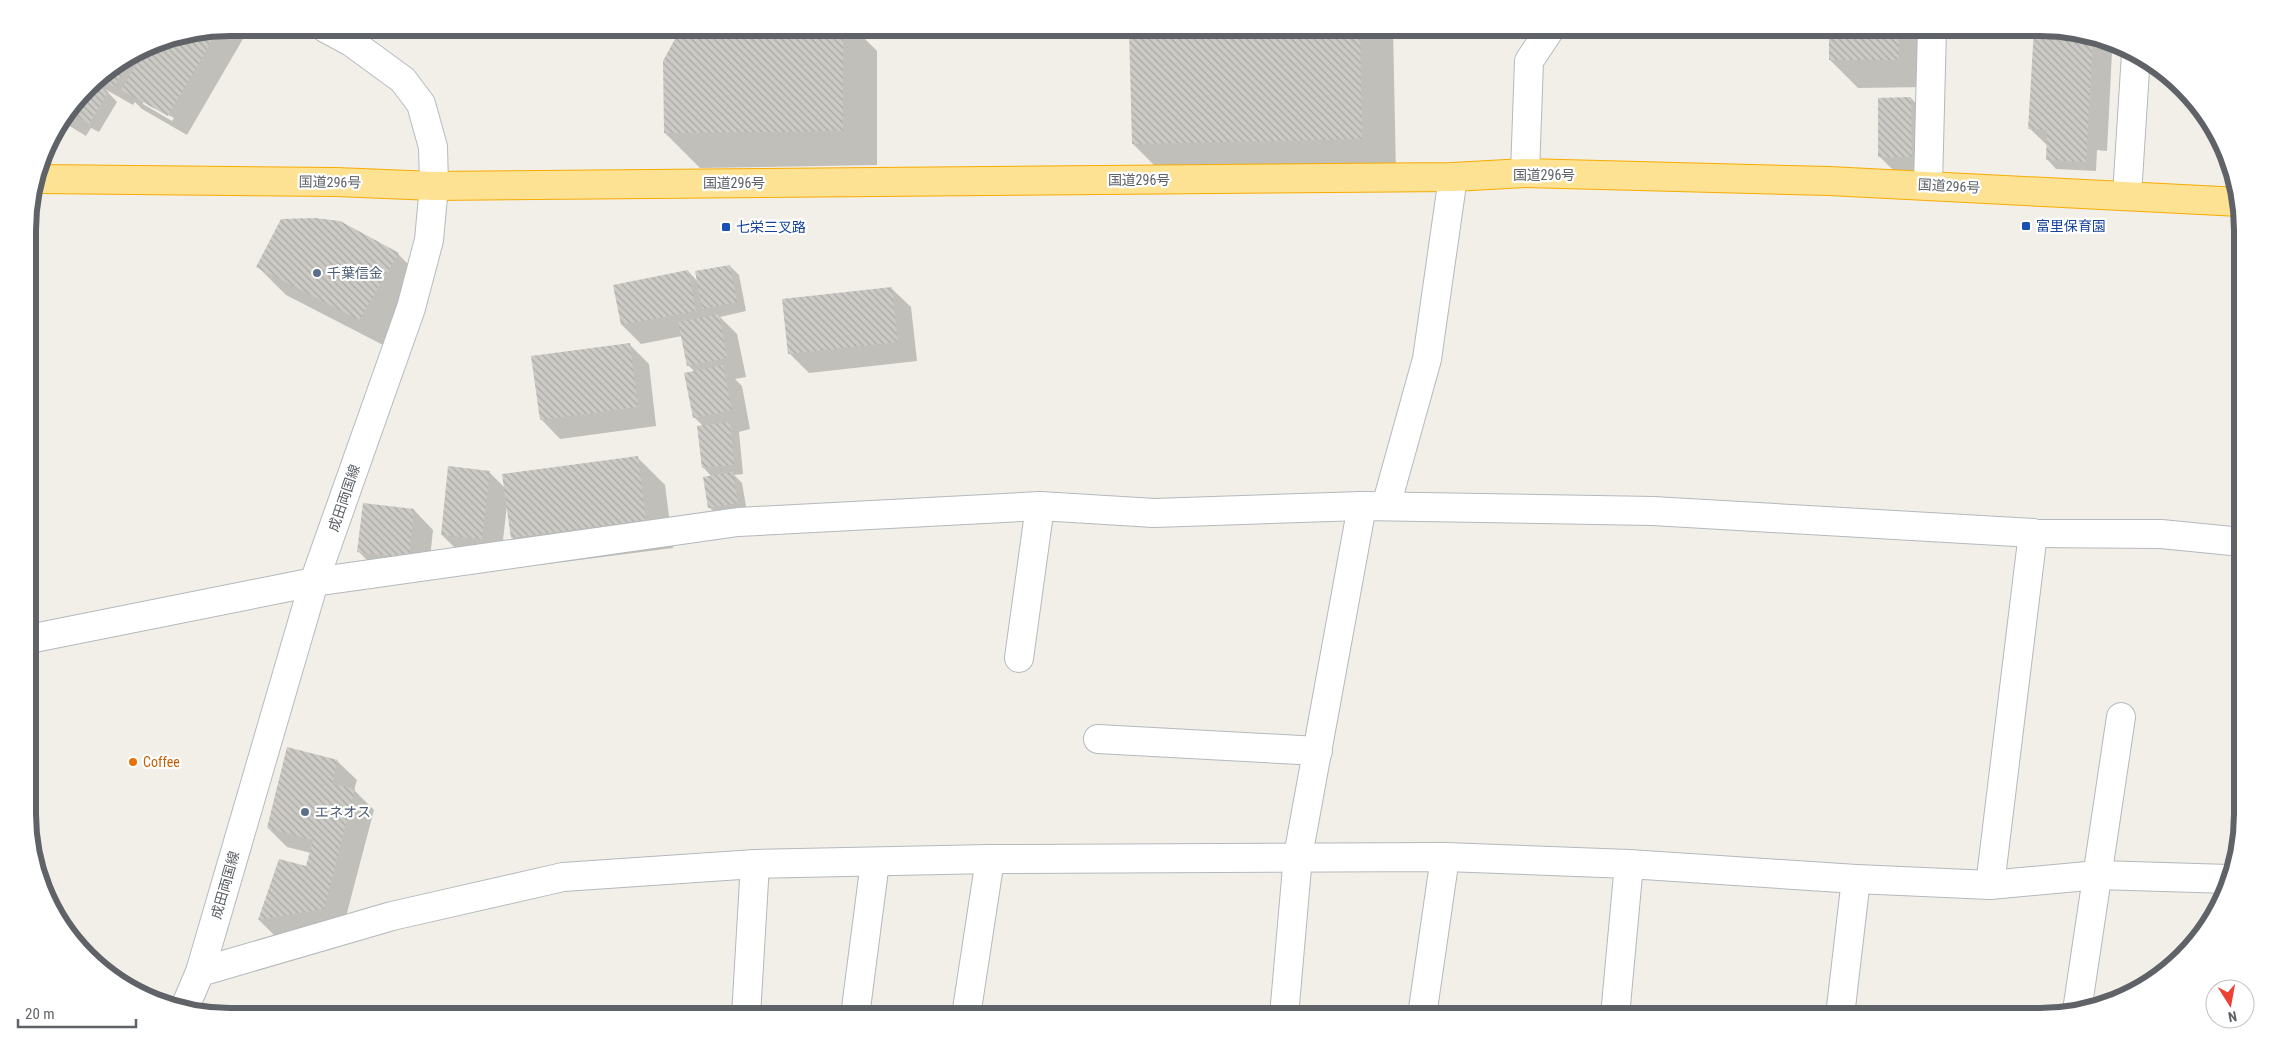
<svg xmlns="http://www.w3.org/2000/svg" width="2270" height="1044" font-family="'Roboto Condensed','Noto Sans JP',sans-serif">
<defs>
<pattern id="building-back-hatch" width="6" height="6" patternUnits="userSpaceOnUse" patternTransform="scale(1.25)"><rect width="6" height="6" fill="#cccac5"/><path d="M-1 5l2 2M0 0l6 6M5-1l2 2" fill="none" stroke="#a9a8a4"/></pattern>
</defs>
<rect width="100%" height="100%" fill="#f1efe8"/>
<!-- shadow -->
<g fill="#0003" fill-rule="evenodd">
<path d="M231 28H243L247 32 187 135 142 109 135 102 133 105 105 89 117 102 99 132 91 128 86 136 63 122 96 78 153 43ZM143 101 174 118 172 121 143 104Z"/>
<path d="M682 28H854L877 51V165L700 168 665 133 664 61Z"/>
<path d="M1131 28H1393L1396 174 1168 179 1133 144Z"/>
<path d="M1830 28H1941L1927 87 1858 88 1830 60Z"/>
<path d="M2027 28H2039L2048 29V31L2099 39 2112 52 2107 151 2097 150 2096 171 2056 169 2047 159 2048 146 2029 128 2035 28Z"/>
<path d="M1911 98 1930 118V175L1899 176 1880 157Z"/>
<path d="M398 254 426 282 387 347 286 295 258 267Z"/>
<path d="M730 266 739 275 746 311 720 317 737 334 746 377 735 379 742 386 750 429 739 432 743 474 734 475 742 483 747 512 719 517 709 507 712 477 703 467V426L694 417 695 372 688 365 682 336 641 344 622 325 614 286 688 271 698 282Z"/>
<path d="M891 288 911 307 917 361 809 373 790 354 783 300Z"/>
<path d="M629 344 649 364 656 426 560 439 541 419Z"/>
<path d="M637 457 665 485 673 548 540 565 512 538 507 505 501 558 461 554 442 535 489 472 506 489Z"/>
<path d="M364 505 414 510 433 530 428 577 378 571 359 552Z"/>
<path d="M337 761 357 780 354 790 374 810 343 928 278 939 259 920 280 861 307 867 311 853 287 847 268 828Z"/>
</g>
<!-- building -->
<g fill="url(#building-back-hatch)">
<path d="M681 28H843V131L664 133 663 61Z"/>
<path d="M1129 28H1360L1362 139 1132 144Z"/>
<rect x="1829" y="28" width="70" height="32"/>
<path d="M2034 29 2051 30 2093 38 2086 162 2046 160 2047 130 2028 129Z"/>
<path d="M218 30 168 116 121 90 146 48 153 43Z"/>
<path d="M132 56 114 87 97 77H98Z"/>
<path d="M93 83 108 92 89 124 70 112Z"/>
<path d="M1911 97 1912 157H1878V98Z"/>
<path d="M315 218 340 221 399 253 359 320 256 267 281 219Z"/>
<path d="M730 265 737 302 702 309 695 271Z"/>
<path d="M688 270 696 311 621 325 613 285Z"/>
<path d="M892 287 898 342 788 354 782 299Z"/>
<path d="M719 314 727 358 687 366 678 322Z"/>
<path d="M630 343 638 407 540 420 531 356Z"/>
<path d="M723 365 732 410 693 418 684 373Z"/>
<path d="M730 422 734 465 702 468 697 426Z"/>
<path d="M638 456 646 520 511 538 502 474Z"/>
<path d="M448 466 490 471 482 539 441 535Z"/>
<path d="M733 472 738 503 708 508 703 477Z"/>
<path d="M363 503 414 509 409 558 357 552Z"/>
<path d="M287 747 338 760 332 784 355 789 324 909 258 920 279 859 306 866 313 840 267 828Z"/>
</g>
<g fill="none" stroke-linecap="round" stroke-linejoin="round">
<defs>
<g id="street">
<path d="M1525 173 1529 61 1551 28"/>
<path d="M1928 185 1932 28"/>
<path d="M2127 195 2136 54"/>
<path d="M1386 506 1427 359 1453 177"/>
<path d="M29 639 314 582 738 522 1040 506 1154 513 1362 506 1653 511 2033 533 2161 534 2242 542"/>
<path d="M1019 658 1040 506"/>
<path d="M1098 739 1318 751"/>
<path d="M1990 885 2033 533"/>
<path d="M200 972 392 916 563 877 755 864 990 859 1445 857 1629 864 1856 879 1990 885 2098 875 2229 879"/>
<path d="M2077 1011 2121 717"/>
<path d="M746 1016 755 864"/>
<path d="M855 1016 875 862"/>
<path d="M966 1016 990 859"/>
<path d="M1284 1016 1298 856 1362 506"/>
<path d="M1422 1016 1445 857"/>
<path d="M1615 1016 1629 864"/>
<path d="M1840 1016 1856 879"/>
</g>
<path id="secondary" d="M185 1007 200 972 314 582 411 308 429 240 434 186 433 147 421 104 403 80 351 42 325 28"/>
<path id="highway" d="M38 179 336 182 434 186 1453 177 1525 173 1829 181 2240 202"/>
</defs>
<!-- street casing -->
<use href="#street" stroke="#b5b8bc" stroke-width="30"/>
<!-- secondary casing -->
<use href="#secondary" stroke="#b6babf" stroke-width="30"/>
<!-- highway casing -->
<use href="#highway" stroke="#f9ab00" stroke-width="30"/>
<!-- street -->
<use href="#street" stroke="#fff" stroke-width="28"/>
<!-- secondary -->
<use href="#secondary" stroke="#fff" stroke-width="28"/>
<!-- highway -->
<use href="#highway" stroke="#fde293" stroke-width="28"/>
</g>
<!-- markers -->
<g fill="#1a4fb4" stroke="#fff" stroke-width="2">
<rect x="2021" y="221" width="10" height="10" rx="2.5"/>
<rect x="721" y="222" width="10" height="10" rx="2.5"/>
</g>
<g fill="#5c6f8a" stroke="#fff" stroke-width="2">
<circle cx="317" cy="273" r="5"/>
<circle cx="305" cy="812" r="5"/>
</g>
<circle fill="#e8710a" stroke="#fff" stroke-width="2" cx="133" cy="762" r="5"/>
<g text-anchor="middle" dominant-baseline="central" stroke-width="4.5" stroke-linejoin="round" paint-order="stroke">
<!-- street labels -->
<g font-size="14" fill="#5f6368" stroke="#fff">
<text x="1544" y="175">国道296号</text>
<text x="1139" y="180">国道296号</text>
<text transform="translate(330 182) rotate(1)">国道296号</text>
<text x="734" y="183">国道296号</text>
<text transform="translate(1949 186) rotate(3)">国道296号</text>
<text transform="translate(344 498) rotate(-71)">成田両国線</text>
<text transform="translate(225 885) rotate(-74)">成田両国線</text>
</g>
<!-- transit labels -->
<g font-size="14" fill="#164399" stroke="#fff" text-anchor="start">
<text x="2036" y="226">富里保育園</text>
<text x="736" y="227">七栄三叉路</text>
</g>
<!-- service labels -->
<g font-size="14" fill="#4e5e75" stroke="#fff" text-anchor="start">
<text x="327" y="273">千葉信金</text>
<text x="315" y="812">エネオス</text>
</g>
<!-- food labels -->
<g font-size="14" fill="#c56008" stroke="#fff" text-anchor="start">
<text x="143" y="762">Coffee</text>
</g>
</g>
<!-- crop -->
<path d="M0 0H2270V1044H0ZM230 36H2040A194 194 0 0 1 2234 230V814A194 194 0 0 1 2040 1008H230A194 194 0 0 1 36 814V230A194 194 0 0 1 230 36Z" fill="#fff" fill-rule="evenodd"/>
<path fill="none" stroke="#5f6368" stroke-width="6" d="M230 36H2040A194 194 0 0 1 2234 230V814A194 194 0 0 1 2040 1008H230A194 194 0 0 1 36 814V230A194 194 0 0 1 230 36Z"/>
<!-- north arrow -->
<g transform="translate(2230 1004) rotate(169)"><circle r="24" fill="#ffffff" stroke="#bfc1c3"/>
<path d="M0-4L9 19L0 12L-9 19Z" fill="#ea4335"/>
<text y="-8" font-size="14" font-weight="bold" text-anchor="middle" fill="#5f6368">N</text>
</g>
<!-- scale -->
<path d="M18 1019v8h118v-8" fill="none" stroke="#5f6368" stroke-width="2.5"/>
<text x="25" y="1019" font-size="15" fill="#5f6368" stroke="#ffffff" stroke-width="4" paint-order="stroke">20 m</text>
</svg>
